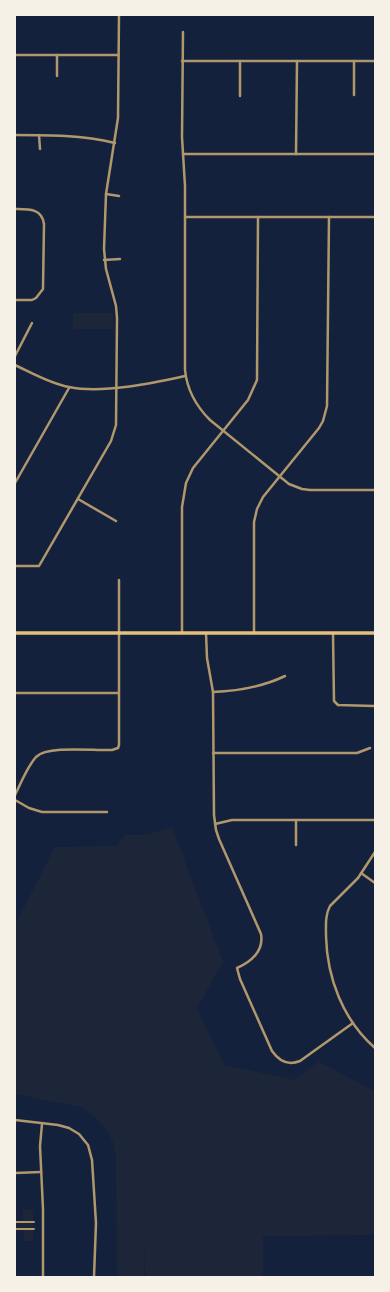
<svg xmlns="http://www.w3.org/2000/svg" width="390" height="1292" font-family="Overpass,sans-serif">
<rect width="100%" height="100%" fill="#14213d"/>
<!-- green -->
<g fill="#1d2539">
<path d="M73 313H113L114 329H73Z"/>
<path d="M172 827 223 962 197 1008 224 1065 295 1080 319 1062 375 1091V1235L263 1236V1277H145L144 1240V1277H117L116 1158 113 1142 107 1131 96 1118 81 1107 15 1094V925L55 847 117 846 125 835H145Z"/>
<path d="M25 1209 33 1210V1222L23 1221V1210Z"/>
<rect x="15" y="1223" width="18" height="5"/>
<rect x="24" y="1230" width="9" height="11"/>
</g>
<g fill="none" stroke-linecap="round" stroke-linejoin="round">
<!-- pedestrian -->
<g stroke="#b1986c" stroke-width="2">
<path d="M15 1222H34"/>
<path d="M15 1229H34"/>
</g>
<!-- minor -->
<g stroke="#b1986c" stroke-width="2.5">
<path d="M183 32 182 137 185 186V370C187 390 196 406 210 420L289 484 302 489 310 490H375"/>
<path d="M15 55H118"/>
<path d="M57 55V76"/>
<path d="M182 61H375"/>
<path d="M354 95V61"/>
<path d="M240 96V61"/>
<path d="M15 135C49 135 82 135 115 143"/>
<path d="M39 135 40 149"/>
<path d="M183 154H375"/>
<path d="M296 154 297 61"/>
<path d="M106 194 119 196"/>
<path d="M15 209C28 209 42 208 44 224L43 289 36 298 32 300H15"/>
<path d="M185 217H375"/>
<path d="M104 260 120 259"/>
<path d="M15 356 32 323"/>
<path d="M15 365C32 373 51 384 69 387 102 394 153 383 185 376"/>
<path d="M15 483 69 388"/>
<path d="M78 499 116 521"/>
<path d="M15 566H39L111 441 116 425 117 318 116 306 106 269 104 249 106 194 118 118 119 15"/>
<path d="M182 633V507L186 483 193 468 248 400 257 380 258 217"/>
<path d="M206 633 207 658 213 692 214 815 216 830 219 839 261 934C264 951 251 962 237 968L240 979 272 1051C279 1061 288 1066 300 1061L353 1023"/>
<path d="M254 633V522L257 509 263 497 319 428 323 421 327 406 329 217"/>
<path d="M333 634 334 701 338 705 374 706"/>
<path d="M213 692C239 691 262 687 285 676"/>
<path d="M15 693H119"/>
<path d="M213 753H357L370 748"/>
<path d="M15 795C21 783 27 767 36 757 48 745 95 751 112 750L118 748 119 745V580"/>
<path d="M15 800 29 808 42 812H107"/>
<path d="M296 820V845"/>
<path d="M215 824 232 820H375"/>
<path d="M375 852 358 878 330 906C325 915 326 925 326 936 327 978 343 1020 375 1048"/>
<path d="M361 873 375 883"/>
<path d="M15 1120 58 1125 69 1128 79 1134 88 1145 92 1160 96 1223 94 1277"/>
<path d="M42 1124 40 1146 43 1209V1277"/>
<path d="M15 1173 41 1172"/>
</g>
<!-- secondary -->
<path stroke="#e5c07b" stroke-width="3.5" d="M15 633H375"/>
</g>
<!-- border -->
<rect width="390" height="1292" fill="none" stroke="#f6f1e7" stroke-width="32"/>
</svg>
